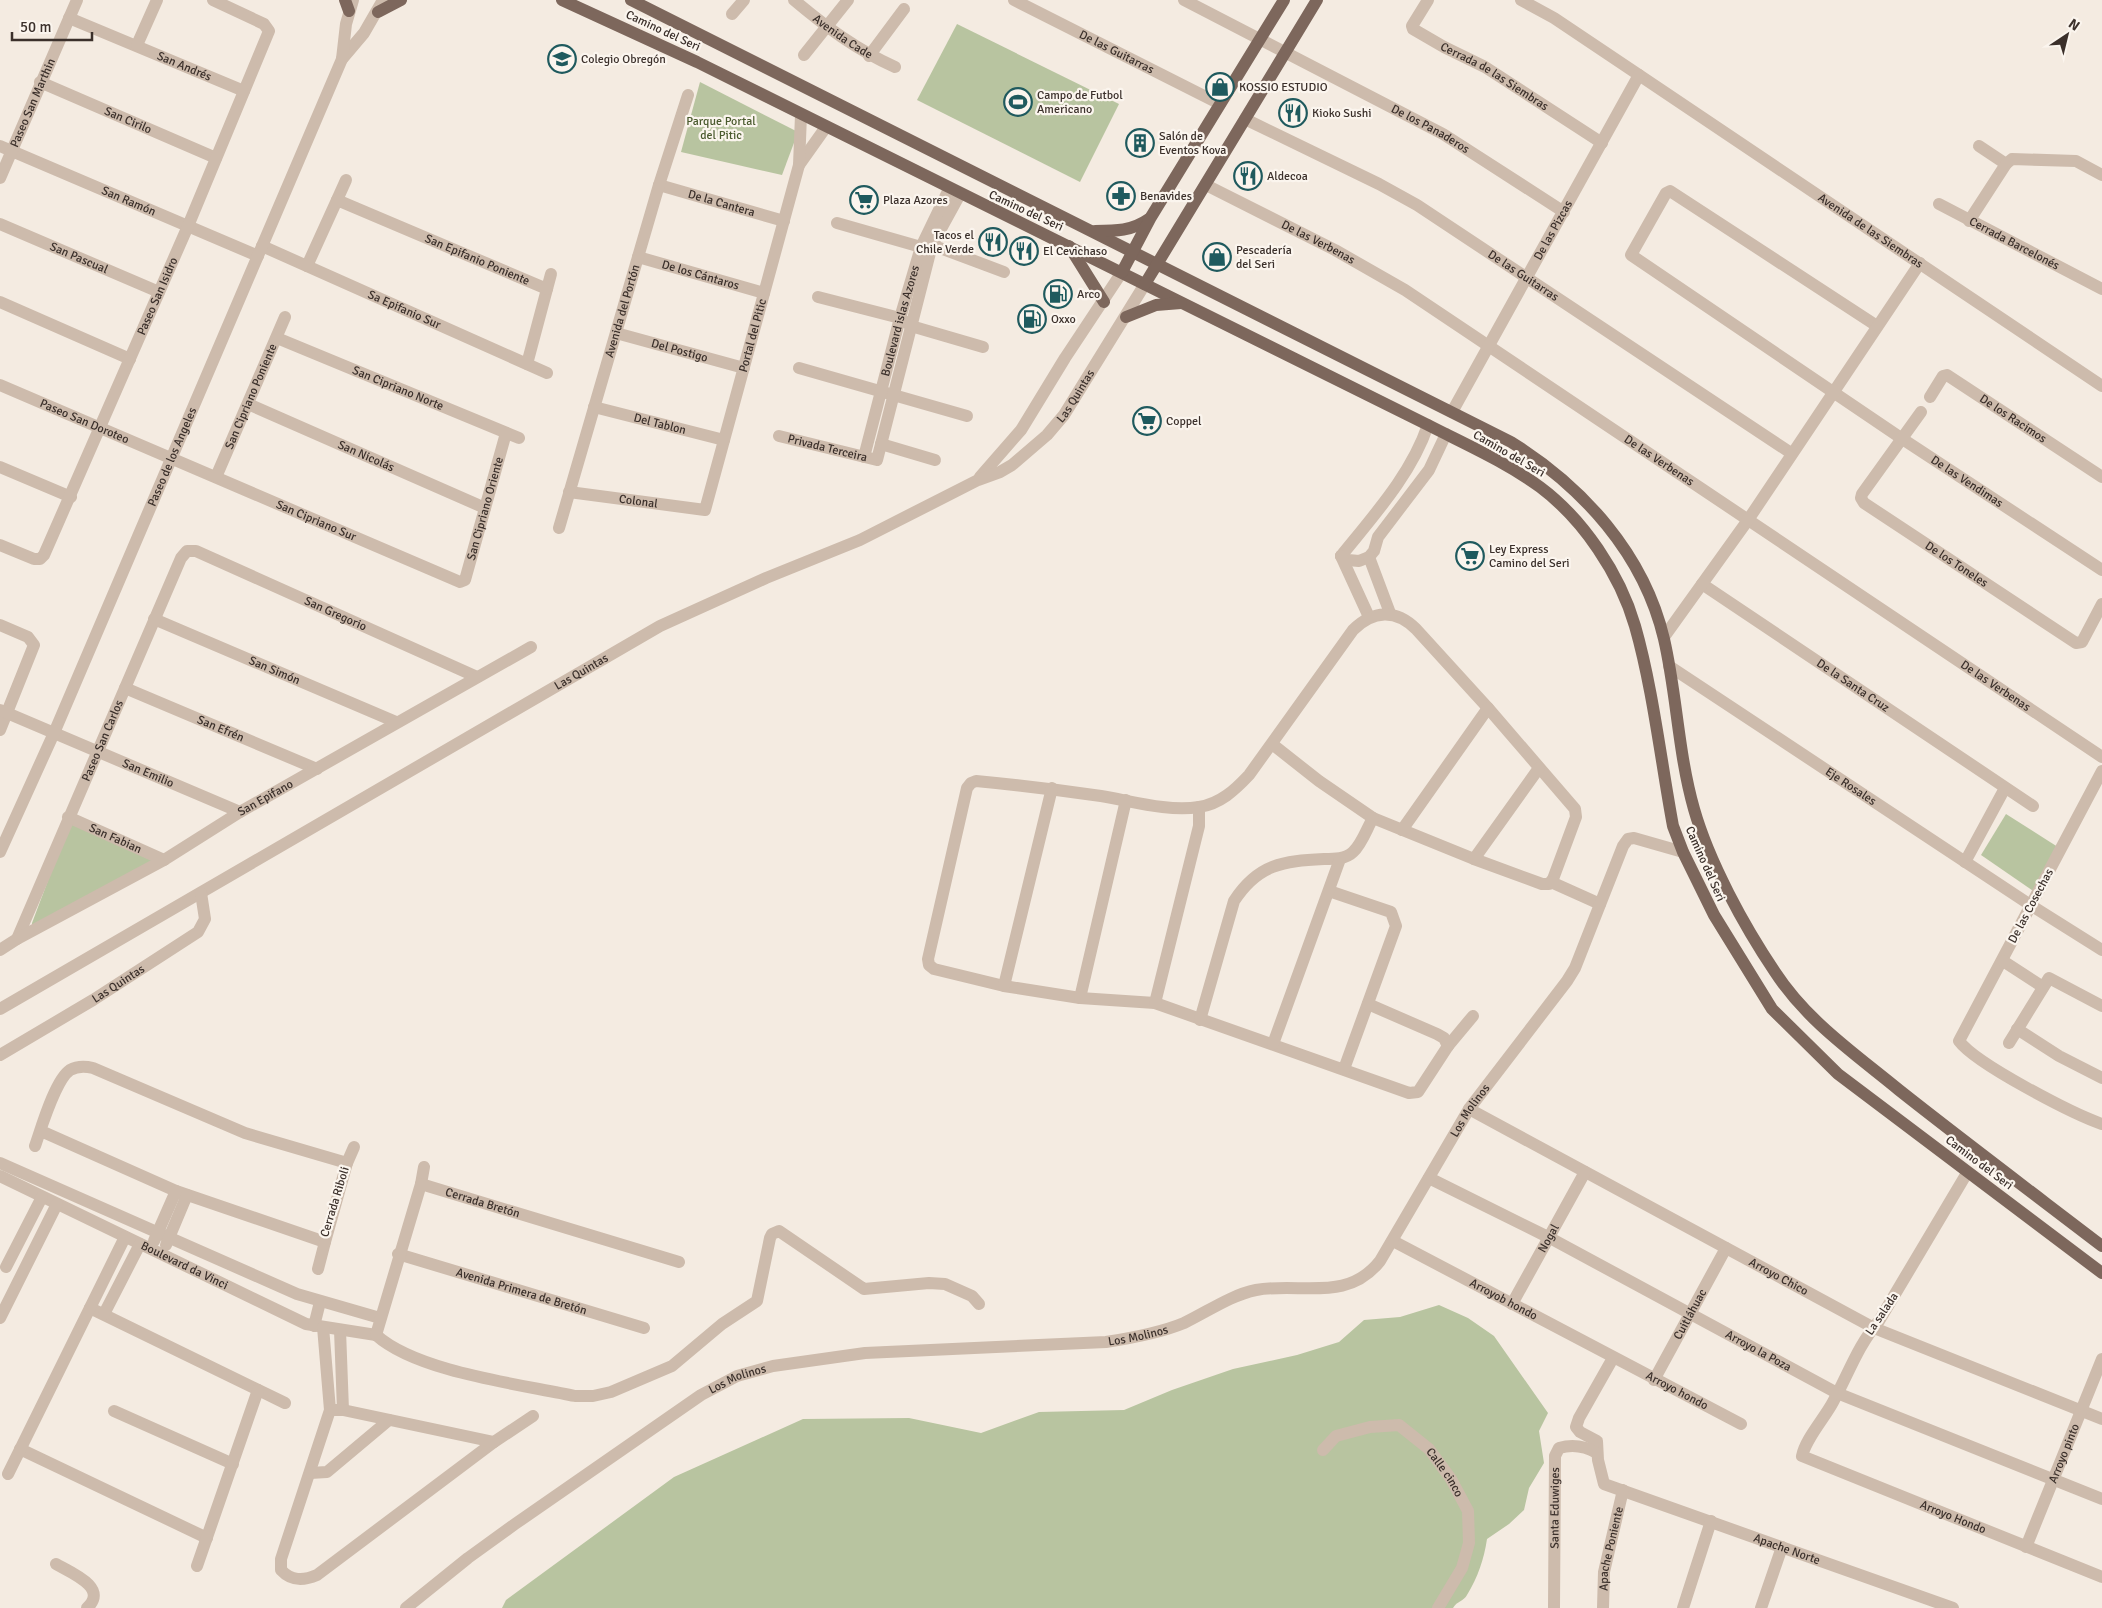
<svg xmlns="http://www.w3.org/2000/svg" width="2102" height="1608" font-family="Signika,sans-serif">
<rect width="100%" height="100%" fill="#f4ebe1"/>
<!-- green -->
<g fill="#b8c4a0">
<path d="M957 24 1119 104 1080 182 917 100Z"/>
<path d="M700 82 798 132 782 175 681 152Z"/>
<path d="M2006 814 2061 849 2036 893 1981 855Z"/>
<path d="M70 822 155 862 32 928V923Z"/>
<path d="M1439 1305 1468 1318 1494 1336 1548 1413 1539 1431 1544 1463 1529 1488 1524 1510 1509 1524 1487 1539C1484 1559 1478 1577 1467 1595 1464 1601 1457 1601 1453 1608H502L506 1600 674 1477 803 1419 909 1418 981 1433 1039 1412 1124 1410 1172 1390 1233 1369 1297 1355 1339 1342 1364 1320 1400 1317Z"/>
</g>
<g fill="none" stroke-linecap="round" stroke-linejoin="round">
<!-- minor -->
<g stroke="#cdbbac" stroke-width="12">
<path id="s1" d="M794 0C826 27 857 50 895 67"/>
<path id="s2" d="M1014 0 1220 104"/>
<path id="s3" d="M1184 0 1443 134 1564 212"/>
<path id="s4" d="M1428 0 1412 26 1413 29 1444 47 1485 67 1602 143"/>
<path id="s5" d="M1521 0 1554 18 1639 75 2102 386"/>
<path d="M732 14 744 0"/>
<path id="s6" d="M69 18 244 91"/>
<path d="M137 45 157 0"/>
<path d="M804 55 848 0"/>
<path d="M869 56 904 9"/>
<path d="M342 59 364 33 383 0"/>
<path id="s7" d="M40 82 216 158"/>
<path id="s8" d="M1245 119 1379 184 1417 205 1791 453"/>
<path id="s9" d="M0 146 258 256"/>
<path d="M1979 146 2006 164"/>
<path d="M799 165 826 127"/>
<path id="s10" d="M0 178 77 0"/>
<path id="s11" d="M659 185 784 221"/>
<path id="s12" d="M1206 185 1335 250 1405 290 2102 757"/>
<path d="M337 200 346 180"/>
<path id="s13" d="M1939 204 2102 289"/>
<path d="M1969 221 2006 164 2012 159 2076 161 2102 175"/>
<path d="M837 223 921 247 932 245 1004 272"/>
<path id="s14" d="M0 224 159 292"/>
<path id="s15" d="M262 246 547 373"/>
<path id="s16" d="M638 257 764 293"/>
<path id="s17" d="M307 266 337 200 547 289 527 364"/>
<path d="M547 289 551 274"/>
<path d="M818 297 900 318 911 326 983 347"/>
<path d="M0 302 130 359"/>
<path id="s18" d="M1877 326 1670 191 1666 193 1631 255 1901 438 2102 570"/>
<path id="s19" d="M616 333 744 368"/>
<path id="s20" d="M277 338 519 438"/>
<path d="M799 368 967 416"/>
<path id="s21" d="M0 385 460 582 465 580 506 433"/>
<path id="s22" d="M1930 397 1943 376 1947 375 2102 477"/>
<path id="s23" d="M248 404 485 508"/>
<path id="s24" d="M594 407 724 440"/>
<path id="s25" d="M1452 412 1639 75"/>
<path id="s26" d="M1921 412 1862 494 1861 498 1864 503 2076 643 2082 642 2102 604"/>
<path id="s27" d="M779 436 877 460 932 245 960 194"/>
<path d="M881 444 935 460"/>
<path id="s28" d="M864 457 900 318 921 247 949 189"/>
<path d="M0 467 71 497"/>
<path id="s29" d="M216 477 285 317"/>
<path d="M980 477 1021 430 1065 358 1122 272"/>
<path id="s30" d="M569 492 705 510 799 165 801 115"/>
<path id="s31" d="M559 528 659 185 688 95"/>
<path id="s32" d="M0 545 34 559H40L44 555 188 226 269 31 264 24 213 0"/>
<path d="M1341 556 1348 560 1359 561 1369 557 1374 551 1378 537 1429 470 1446 434"/>
<path d="M1341 556C1374 515 1411 475 1428 425"/>
<path d="M1341 556 1369 617"/>
<path d="M1369 557 1390 613"/>
<path id="s33" d="M1702 584 2033 806"/>
<path id="s34" d="M154 619 396 722"/>
<path d="M0 625 28 637 34 645 0 730"/>
<path d="M1664 637 1748 520 1920 263"/>
<path id="s35" d="M1669 666 2032 906 2102 950"/>
<path id="s36" d="M125 688 317 769"/>
<path id="s37" d="M0 710 240 812"/>
<path d="M1272 744 1319 781 1373 818 1474 859 1542 884H1549L1553 879 1576 817 1575 809 1488 708 1416 629C1396 609 1373 610 1353 630L1249 775C1235 790 1220 804 1199 807 1168 812 1132 801 1101 796 1059 790 1018 785 976 781L971 783 967 788 928 959 929 965 934 969 1004 986 1080 998 1155 1003 1409 1093 1418 1092 1448 1046 1473 1016"/>
<path d="M2102 771 1959 1041C1976 1064 2073 1114 2102 1124"/>
<path id="s38" d="M68 817 164 860"/>
<path d="M1402 830 1488 708"/>
<path id="s39" d="M0 852 54 733 342 59 346 24 353 0"/>
<path d="M1474 859 1539 768"/>
<path d="M1965 862 2005 788"/>
<path d="M1551 882 1600 904"/>
<path d="M1329 891 1391 912 1396 926 1344 1069"/>
<path id="s40" d="M17 939 181 558 187 551H196L477 677"/>
<path id="s41" d="M0 950 17 939 164 860 240 812 531 647"/>
<path d="M2003 961 2043 987"/>
<path d="M1004 986 1052 788"/>
<path d="M1080 998 1126 800"/>
<path d="M1155 1003 1199 826V807"/>
<path d="M1368 1004 1437 1034 1444 1038 1448 1046"/>
<path id="s42" d="M0 1009 660 626 766 578 860 540 978 480 1000 472 1012 465 1047 435 1064 415 1145 284"/>
<path d="M1200 1020 1234 901C1258 864 1283 861 1324 859 1334 859 1346 859 1353 852 1362 844 1367 828 1373 818"/>
<path d="M2017 1029 2059 1056 2102 1078"/>
<path d="M2009 1043 2049 978 2102 1006"/>
<path d="M1273 1044 1340 859"/>
<path id="s43" d="M0 1055 93 1000 198 932 205 919 201 893"/>
<path id="s44" d="M1469 1109 1874 1328 2102 1419"/>
<path d="M35 1146C41 1129 55 1080 70 1070 77 1066 85 1066 93 1068L245 1133 347 1163 325 1242 176 1191 41 1131"/>
<path d="M0 1163 297 1294 380 1318"/>
<path d="M347 1163 354 1147"/>
<path id="s45" d="M1967 1173 1879 1321C1858 1345 1848 1375 1833 1402 1824 1419 1806 1438 1802 1456L2102 1577"/>
<path id="s46" d="M0 1176 306 1324 376 1335"/>
<path id="s47" d="M1429 1178 1550 1238 1837 1393 2102 1499"/>
<path d="M421 1184 424 1167"/>
<path d="M154 1241 176 1191"/>
<path id="s48" d="M1393 1241 1741 1424"/>
<path d="M166 1245 187 1195"/>
<path id="s49" d="M398 1254 644 1328"/>
<path d="M6 1267 42 1197"/>
<path d="M318 1269 325 1242"/>
<path id="s50" d="M1512 1304 1585 1172"/>
<path d="M90 1308 285 1403"/>
<path d="M104 1314 140 1244"/>
<path d="M0 1318 57 1204"/>
<path d="M314 1326 320 1302"/>
<path d="M323 1327 330 1410 281 1559V1570C291 1581 303 1581 317 1575L494 1442 533 1416"/>
<path d="M340 1330 343 1410"/>
<path d="M376 1335C417 1372 519 1384 575 1396H593L611 1392 672 1366 722 1324 757 1301 770 1238 772 1234 779 1231 864 1289 929 1283 945 1284 972 1296 979 1304"/>
<path id="s51" d="M376 1335 421 1184 679 1262"/>
<path id="s52" d="M1613 1358 1579 1418 1576 1427 1580 1432 1597 1441 1598 1460 1604 1484 1953 1608"/>
<path id="s53" d="M1654 1380 1726 1248"/>
<path d="M330 1410H343L494 1442"/>
<path d="M114 1411 233 1464"/>
<path d="M20 1449 207 1538"/>
<path id="s54" d="M1323 1450 1336 1436 1370 1427 1399 1425 1429 1449 1451 1479 1468 1511 1469 1543 1462 1568 1438 1608"/>
<path d="M310 1473 327 1472 389 1420"/>
<path d="M8 1474 125 1237"/>
<path id="s55" d="M2026 1547 2102 1359"/>
<path d="M56 1564C72 1573 109 1588 87 1608"/>
<path d="M197 1566 258 1390"/>
<path id="s56" d="M406 1608 468 1558 515 1524 701 1395 737 1376 773 1366 865 1353 1106 1342C1132 1338 1160 1333 1184 1323 1207 1312 1231 1295 1256 1290 1301 1282 1347 1303 1380 1261L1469 1109 1567 981 1575 968 1623 846 1628 839 1634 838 1683 852"/>
<path id="s57" d="M1554 1608 1555 1456 1559 1448C1573 1444 1585 1446 1597 1453"/>
<path id="s58" d="M1603 1608 1604 1572 1623 1490"/>
<path d="M1683 1608 1711 1521"/>
<path d="M1761 1608 1782 1547"/>
</g>
<!-- major -->
<g stroke="#7d675c" stroke-width="12">
<path d="M345 0 349 11"/>
<path d="M562 0 697 62 1428 425C1465 444 1506 462 1540 487 1583 519 1620 574 1635 626 1653 689 1661 762 1673 826L1683 852 1714 915 1772 1009 1838 1074 2102 1273"/>
<path d="M631 0 1511 442C1583 487 1644 554 1664 639 1677 695 1678 753 1694 809 1709 862 1744 926 1775 972 1807 1021 1854 1053 1899 1090 1966 1143 2034 1194 2102 1246"/>
<path d="M378 12 401 0"/>
<path d="M1095 231C1116 231 1132 231 1149 219"/>
<path d="M1069 246 1104 302"/>
<path d="M1122 272 1151 217 1284 0"/>
<path d="M1145 284 1317 0"/>
<path d="M1126 317 1156 305 1181 303"/>
</g>
</g>
<!-- icons -->
<defs>
<symbol id="school-ring" viewBox="-11 -11 22 22"><circle r="9.5" fill="#fbf5ee" stroke="#1f5a5e" stroke-width="1.5"/><path d="M0-5L7-2L0 1L-7-2ZM-4 1L0 2.5L4 1V4Q0 6-4 4Z" fill="#1f5a5e"/></symbol>
<symbol id="shop-ring" viewBox="-11 -11 22 22"><circle r="9.5" fill="#fbf5ee" stroke="#1f5a5e" stroke-width="1.5"/><path d="M-5-2.5h2.3a2.7 3.5 0 0 1 5.4 0H5L5.5 6h-11ZM-1.5-2.5h3a1.5 2.3 0 0 0-3 0Z" fill="#1f5a5e"/></symbol>
<symbol id="stadium-ring" viewBox="-11 -11 22 22"><circle r="9.5" fill="#fbf5ee" stroke="#1f5a5e" stroke-width="1.5"/><path d="M0-5a6.5 5 0 1 0 0 10a6.5 5 0 1 0 0-10ZM-3.5-1.8h7v3.6h-7Z" fill="#1f5a5e"/></symbol>
<symbol id="restaurant-ring" viewBox="-11 -11 22 22"><circle r="9.5" fill="#fbf5ee" stroke="#1f5a5e" stroke-width="1.5"/><path d="M-5-6h1v4h1v-4h1v4h1v-4h1v5L-1.5 .5V6h-2V.5L-5-1ZM5-6V6H3V1.5H1.5Q1.5-4 5-6Z" fill="#1f5a5e"/></symbol>
<symbol id="building-ring" viewBox="-11 -11 22 22"><circle r="9.5" fill="#fbf5ee" stroke="#1f5a5e" stroke-width="1.5"/><path d="M-4-6H4V6H1V3H-1V6H-4ZM-2.5-4.3h1.7v1.8h-1.7ZM.8-4.3h1.7v1.8H.8ZM-2.5-1h1.7V.8h-1.7ZM.8-1h1.7V.8H.8Z" fill="#1f5a5e"/></symbol>
<symbol id="pharmacy-ring" viewBox="-11 -11 22 22"><circle r="9.5" fill="#fbf5ee" stroke="#1f5a5e" stroke-width="1.5"/><path d="M-2-6h4v4h4v4h-4v4h-4v-4h-4v-4h4Z" fill="#1f5a5e"/></symbol>
<symbol id="supermarket-ring" viewBox="-11 -11 22 22"><circle r="9.5" fill="#fbf5ee" stroke="#1f5a5e" stroke-width="1.5"/><path d="M-6-5.5h2.5l.6 2H6L4.5 2H-2.5L-4.4-4H-6ZM-1.5 3.2a1.3 1.3 0 1 0 .1 0ZM3 3.2a1.3 1.3 0 1 0 .1 0Z" fill="#1f5a5e"/></symbol>
<symbol id="fuel-ring" viewBox="-11 -11 22 22"><circle r="9.5" fill="#fbf5ee" stroke="#1f5a5e" stroke-width="1.5"/><path d="M-5.5-6h7V0h2V4h1.3V-2.5L3-4.5l.8-.8L6-3V5H2.5V1h-1V6h-7ZM-4.2-4.7v3.2H.2V-4.7Z" fill="#1f5a5e"/></symbol>
</defs>
<g fill-rule="evenodd">
<use href="#school-ring" x="546" y="43" width="32" height="32"/>
<use href="#shop-ring" x="1204" y="71" width="32" height="32"/>
<use href="#stadium-ring" x="1002" y="86" width="32" height="32"/>
<use href="#restaurant-ring" x="1277" y="97" width="32" height="32"/>
<use href="#building-ring" x="1124" y="127" width="32" height="32"/>
<use href="#restaurant-ring" x="1232" y="160" width="32" height="32"/>
<use href="#pharmacy-ring" x="1105" y="180" width="32" height="32"/>
<use href="#supermarket-ring" x="848" y="184" width="32" height="32"/>
<use href="#restaurant-ring" x="977" y="226" width="32" height="32"/>
<use href="#restaurant-ring" x="1008" y="235" width="32" height="32"/>
<use href="#shop-ring" x="1201" y="241" width="32" height="32"/>
<use href="#fuel-ring" x="1042" y="278" width="32" height="32"/>
<use href="#fuel-ring" x="1016" y="303" width="32" height="32"/>
<use href="#supermarket-ring" x="1131" y="405" width="32" height="32"/>
<use href="#supermarket-ring" x="1454" y="540" width="32" height="32"/>
</g>
<g text-anchor="middle" dominant-baseline="central" stroke-width="4.5" stroke-linejoin="round" paint-order="stroke">
<!-- street labels -->
<g font-size="12" fill="#3b302b" stroke="#fbf5ee">
<text transform="translate(663 31) rotate(25)">Camino del Seri</text>
<text stroke="none"><textPath href="#s1" startOffset="61">Avenida Cade</textPath></text>
<text stroke="none"><textPath href="#s2" startOffset="115">De las Guitarras</textPath></text>
<text stroke="none"><textPath href="#s6" startOffset="125">San Andrés</textPath></text>
<text stroke="none"><textPath href="#s4" startOffset="128">Cerrada de las Siembras</textPath></text>
<text stroke="none"><textPath href="#s10" startOffset="82">Paseo San Marthin</textPath></text>
<text stroke="none"><textPath href="#s7" startOffset="96">San Cirilo</textPath></text>
<text stroke="none"><textPath href="#s3" startOffset="278">De los Panaderos</textPath></text>
<text stroke="none"><textPath href="#s9" startOffset="140">San Ramón</textPath></text>
<text stroke="none"><textPath href="#s11" startOffset="65">De la Cantera</textPath></text>
<text transform="translate(1026 211) rotate(25)">Camino del Seri</text>
<text stroke="none"><textPath href="#s5" startOffset="419">Avenida de las Siembras</textPath></text>
<text stroke="none"><textPath href="#s25" startOffset="208">De las Pizcas</textPath></text>
<text stroke="none"><textPath href="#s12" startOffset="126">De las Verbenas</textPath></text>
<text stroke="none"><textPath href="#s13" startOffset="85">Cerrada Barcelonés</textPath></text>
<text stroke="none"><textPath href="#s14" startOffset="86">San Pascual</textPath></text>
<text stroke="none"><textPath href="#s17" startOffset="225">San Epifanio Poniente</textPath></text>
<text stroke="none"><textPath href="#s16" startOffset="65">De los Cántaros</textPath></text>
<text stroke="none"><textPath href="#s8" startOffset="320">De las Guitarras</textPath></text>
<text stroke="none"><textPath href="#s32" startOffset="331">Paseo San Isidro</textPath></text>
<text stroke="none"><textPath href="#s15" startOffset="156">Sa Epifanio Sur</textPath></text>
<text stroke="none"><textPath href="#s31" startOffset="226">Avenida del Portón</textPath></text>
<text stroke="none"><textPath href="#s28" startOffset="141">Boulevard islas Azores</textPath></text>
<text stroke="none"><textPath href="#s30" startOffset="318">Portal del Pitic</textPath></text>
<text stroke="none"><textPath href="#s19" startOffset="66">Del Postigo</textPath></text>
<text stroke="none"><textPath href="#s20" startOffset="131">San Cipriano Norte</textPath></text>
<text stroke="none"><textPath href="#s42" startOffset="1245">Las Quintas</textPath></text>
<text stroke="none"><textPath href="#s29" startOffset="88">San Cipriano Poniente</textPath></text>
<text stroke="none"><textPath href="#s22" startOffset="108">De los Racimos</textPath></text>
<text stroke="none"><textPath href="#s21" startOffset="92">Paseo San Doroteo</textPath></text>
<text stroke="none"><textPath href="#s24" startOffset="68">Del Tablon</textPath></text>
<text stroke="none"><textPath href="#s27" startOffset="50">Privada Terceira</textPath></text>
<text transform="translate(1509 454) rotate(30)">Camino del Seri</text>
<text stroke="none"><textPath href="#s39" startOffset="431">Paseo de los Angeles</textPath></text>
<text stroke="none"><textPath href="#s23" startOffset="129">San Nicolás</textPath></text>
<text stroke="none"><textPath href="#s12" startOffset="531">De las Verbenas</textPath></text>
<text stroke="none"><textPath href="#s18" startOffset="728">De las Vendimas</textPath></text>
<text stroke="none"><textPath href="#s30" startOffset="70">Colonal</textPath></text>
<text stroke="none"><textPath href="#s21" startOffset="580">San Cipriano Oriente</textPath></text>
<text stroke="none"><textPath href="#s21" startOffset="344">San Cipriano Sur</textPath></text>
<text stroke="none"><textPath href="#s26" startOffset="222">De los Toneles</textPath></text>
<text stroke="none"><textPath href="#s40" startOffset="586">San Gregorio</textPath></text>
<text stroke="none"><textPath href="#s34" startOffset="131">San Simón</textPath></text>
<text stroke="none"><textPath href="#s42" startOffset="672">Las Quintas</textPath></text>
<text stroke="none"><textPath href="#s33" startOffset="182">De la Santa Cruz</textPath></text>
<text stroke="none"><textPath href="#s12" startOffset="936">De las Verbenas</textPath></text>
<text stroke="none"><textPath href="#s36" startOffset="104">San Efrén</textPath></text>
<text stroke="none"><textPath href="#s40" startOffset="216">Paseo San Carlos</textPath></text>
<text stroke="none"><textPath href="#s37" startOffset="161">San Emilio</textPath></text>
<text stroke="none"><textPath href="#s35" startOffset="218">Eje Rosales</textPath></text>
<text stroke="none"><textPath href="#s41" startOffset="306">San Epifano</textPath></text>
<text stroke="none"><textPath href="#s38" startOffset="52">San Fabian</textPath></text>
<text transform="translate(1705 864) rotate(66)">Camino del Seri</text>
<text transform="translate(2031 906) rotate(-62)">De las Cosechas</text>
<text stroke="none"><textPath href="#s43" startOffset="138">Las Quintas</textPath></text>
<text stroke="none"><textPath href="#s56" startOffset="1244">Los Molinos</textPath></text>
<text transform="translate(1979 1163) rotate(37)">Camino del Seri</text>
<text transform="translate(335 1202) rotate(-73)">Cerrada Riboli</text>
<text stroke="none"><textPath href="#s51" startOffset="222">Cerrada Bretón</textPath></text>
<text stroke="none"><textPath href="#s50" startOffset="75">Nogal</textPath></text>
<text stroke="none"><textPath href="#s46" startOffset="205">Boulevard da Vinci</textPath></text>
<text stroke="none"><textPath href="#s44" startOffset="352">Arroyo Chico</textPath></text>
<text stroke="none"><textPath href="#s49" startOffset="129">Avenida Primera de Bretón</textPath></text>
<text stroke="none"><textPath href="#s48" startOffset="125">Arroyob hondo</textPath></text>
<text stroke="none"><textPath href="#s53" startOffset="75">Cuitláhuac</textPath></text>
<text transform="translate(1882 1314) rotate(-56)">La salada</text>
<text stroke="none"><textPath href="#s56" startOffset="809">Los Molinos</textPath></text>
<text stroke="none"><textPath href="#s47" startOffset="372">Arroyo la Poza</textPath></text>
<text stroke="none"><textPath href="#s56" startOffset="404">Los Molinos</textPath></text>
<text stroke="none"><textPath href="#s48" startOffset="321">Arroyo hondo</textPath></text>
<text stroke="none"><textPath href="#s55" startOffset="101">Arroyo pinto</textPath></text>
<text stroke="none"><textPath href="#s54" startOffset="150">Calle cinco</textPath></text>
<text stroke="none"><textPath href="#s57" startOffset="100">Santa Eduwiges</textPath></text>
<text stroke="none"><textPath href="#s45" startOffset="491">Arroyo Hondo</textPath></text>
<text stroke="none"><textPath href="#s58" startOffset="60">Apache Poniente</textPath></text>
<text stroke="none"><textPath href="#s52" startOffset="342">Apache Norte</textPath></text>
</g>
<!-- poi labels -->
<g font-size="12" fill="#3b302b" stroke="#fbf5ee" text-anchor="start">
<text x="581" y="59">Colegio Obregón</text>
<text x="1239" y="87">KOSSIO ESTUDIO</text>
<text x="1037" y="95">Campo de Futbol<tspan x="1037" dy="14">Americano</tspan></text>
<text x="1312" y="113">Kioko Sushi</text>
<text x="1159" y="136">Salón de<tspan x="1159" dy="14">Eventos Kova</tspan></text>
<text x="1267" y="176">Aldecoa</text>
<text x="1140" y="196">Benavides</text>
<text x="883" y="200">Plaza Azores</text>
<text x="974" y="235" text-anchor="end">Tacos el<tspan x="974" dy="14">Chile Verde</tspan></text>
<text x="1236" y="250">Pescadería<tspan x="1236" dy="14">del Seri</tspan></text>
<text x="1043" y="251">El Cevichaso</text>
<text x="1077" y="294">Arco</text>
<text x="1051" y="319">Oxxo</text>
<text x="1166" y="421">Coppel</text>
<text x="1489" y="549">Ley Express<tspan x="1489" dy="14">Camino del Seri</tspan></text>
</g>
<!-- park labels -->
<g font-size="12" fill="#4a5a2e" stroke="#fbf5ee">
<text x="721" y="121">Parque Portal<tspan x="721" dy="14">del Pitic</tspan></text>
</g>
</g>
<!-- north arrow -->
<g transform="translate(2067 35) rotate(35)" stroke="#fbf5ee" stroke-width="4" paint-order="stroke">
<path d="M0-4L9 19L0 12L-9 19Z" fill="#3b302b"/>
<text y="-8" font-size="14" font-weight="bold" text-anchor="middle" fill="#3b302b">N</text>
</g>
<!-- scale -->
<path d="M12 32v8h80v-8" fill="none" stroke="#3b302b" stroke-width="2.5"/>
<text x="20" y="32" font-size="15" fill="#3b302b" stroke="#fbf5ee" stroke-width="4" paint-order="stroke">50 m</text>
</svg>
